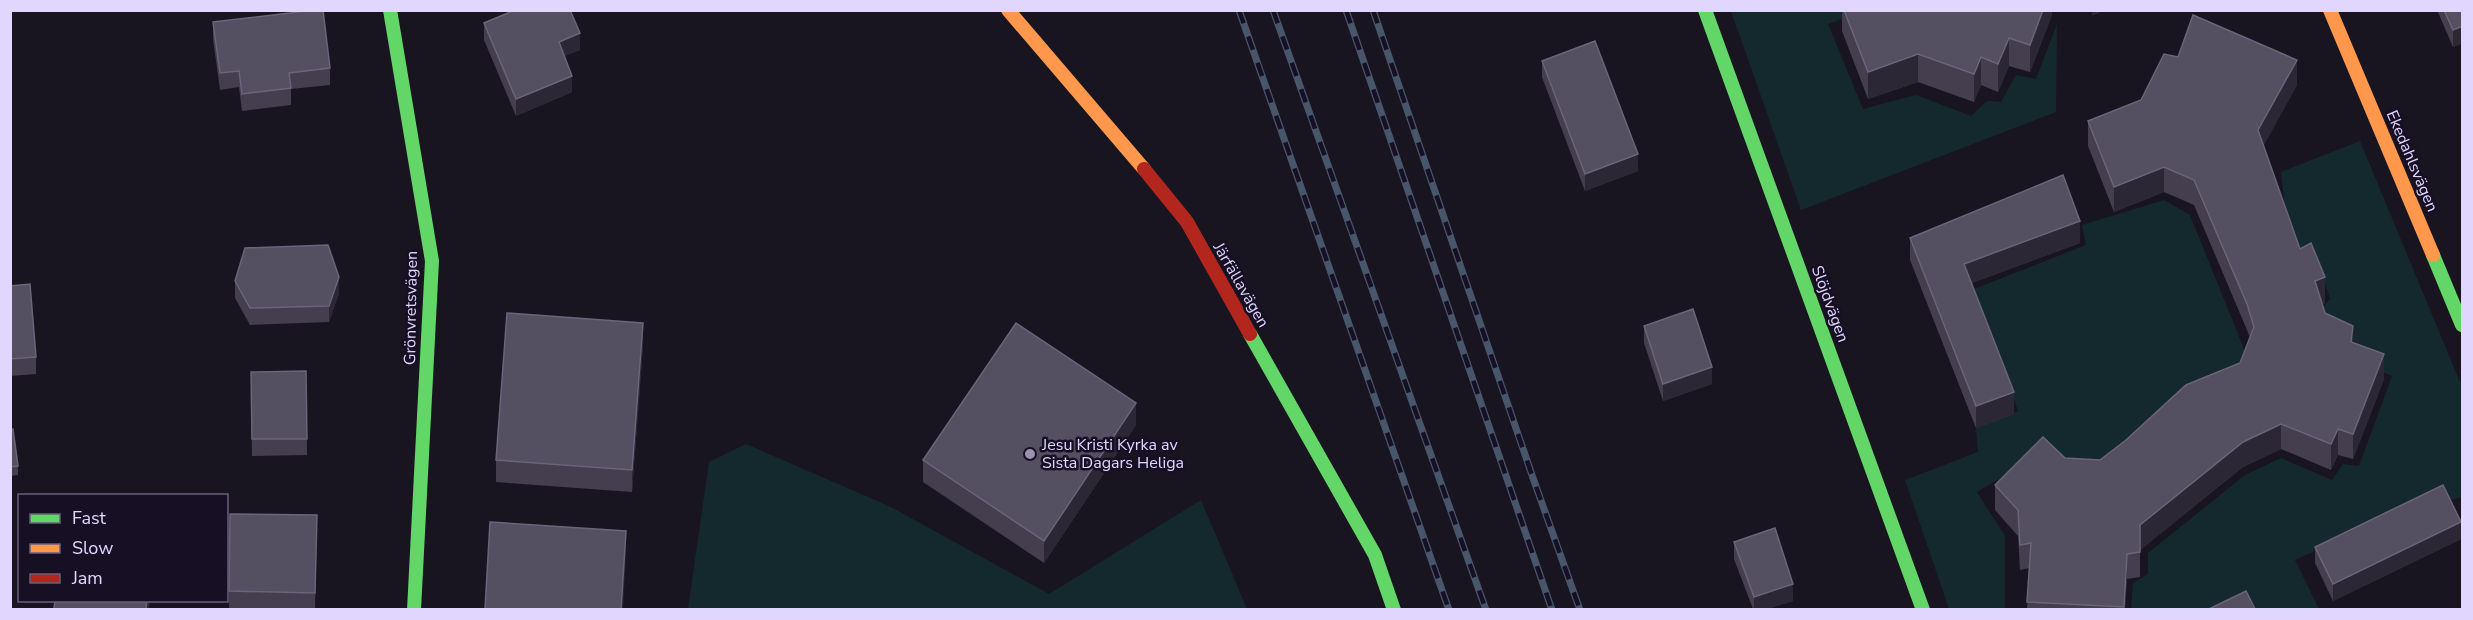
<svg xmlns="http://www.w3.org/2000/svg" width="2473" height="620" font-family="'Nunito Sans',sans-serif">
<rect width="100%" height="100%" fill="#181520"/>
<!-- green -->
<g fill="#14292d">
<path d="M1731 11H1864L1828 24 1863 109 1916 95 1971 116 1987 101 2001 102 2016 75 2036 79 2057 24 2056 112 1801 210Z"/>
<path d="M2360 141 2462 387V497L2443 502 2436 497 2295 560 2319 609 2131 610 2133 583 2148 574V553L2245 475 2281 458 2332 480 2343 464 2359 466 2392 376 2359 362 2329 331 2321 309 2330 299 2323 277 2304 257 2285 208 2281 172Z"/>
<path d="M2164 200 2190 215 2246 354 2232 381 2095 477 2043 453 1977 492 2005 536V609H1949L1905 480 1978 452 1976 428 2018 411 1974 289 2086 245 2082 225Z"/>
<path d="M746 444 891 507 1049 594 1201 500 1247 609H688L709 462Z"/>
</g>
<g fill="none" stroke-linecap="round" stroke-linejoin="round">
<!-- fast -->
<g stroke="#63d668" stroke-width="14">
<path d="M390 10 432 261 414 610"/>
<path d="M1705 10 1923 610"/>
<path d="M2433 255 2462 325"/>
<path d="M1250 334 1375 555 1394 610"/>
</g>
<!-- slow -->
<g stroke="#ff974d" stroke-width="14">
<path d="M1008 10 1144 169"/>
<path d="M2330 10 2433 255"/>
</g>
<!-- jam -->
<path stroke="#b3261e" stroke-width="14" d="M1144 169 1187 222 1250 334"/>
<defs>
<g id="rail">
<path d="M1239 10 1449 610"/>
<path d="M1273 10 1486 610"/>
<path d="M1346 10 1552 610"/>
<path d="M1373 10 1533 478 1580 610"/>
</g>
</defs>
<!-- rail casing -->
<use href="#rail" stroke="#48566b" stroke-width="7"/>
<!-- rail -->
<use href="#rail" stroke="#171025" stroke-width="4.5" stroke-dasharray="14" stroke-linecap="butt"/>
</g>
<!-- wall -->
<g fill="#443e4f">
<path d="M1842 10H2052V15L2030 72 2009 66 1998 92 1981 85 1974 102 1918 82 1868 99 1842 31Z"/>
<path d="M2437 10H2463V43L2453 47Z"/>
<path d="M213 22 330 68V85L291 89V105L242 111 239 87 220 90 213 39Z"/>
<path d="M484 23 580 50 564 56 572 92 516 116 484 40Z"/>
<path d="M1542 61 1638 171 1585 191 1542 77Z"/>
<path d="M2297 85 2263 146 2300 249 2325 303 2322 304 2325 313 2353 343 2384 379 2353 459 2338 455 2331 470 2281 449 2243 467 2140 550V577L2127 579 2125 609H2027L2029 568 2020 570 2018 536 1995 510V485L2065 458 2100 460 2240 363 2250 338 2247 330 2194 205 2164 192 2114 212 2088 146V121Z"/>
<path d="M1910 238 2080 243 1972 283 2014 414 1976 428 1910 260Z"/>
<path d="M235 281 339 293 329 322 250 325 235 298Z"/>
<path d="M10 286 36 357V374L10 376Z"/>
<path d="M1644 326 1712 384 1663 401 1644 343Z"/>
<path d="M643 345 632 492 496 482V460Z"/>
<path d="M306 371 307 455 252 456 251 372Z"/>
<path d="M1136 425 1044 563 923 482V460Z"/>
<path d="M10 429 18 466V475L10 476Z"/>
<path d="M230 514 317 515 315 609 229 608Z"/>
<path d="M2461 539 2333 601 2315 563V547Z"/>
<path d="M1734 542 1793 601 1767 609H1753L1734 559Z"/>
</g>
<!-- shaded-wall -->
<g fill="#2b2734">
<path d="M2043 10H2052V15L2030 72V45Z"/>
<path d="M2092 10H2105L2092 16Z"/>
<path d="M2463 26V43L2453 47V30Z"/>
<path d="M580 33V50L559 58V42Z"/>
<path d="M2009 38V66L1998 92V64Z"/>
<path d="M1918 54V82L1868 99V72Z"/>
<path d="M1981 57V85L1974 102V74Z"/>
<path d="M2297 60V85L2258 156V130Z"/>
<path d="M572 76V92L516 116V99Z"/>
<path d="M1638 154V171L1585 191V174Z"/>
<path d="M2164 167V192L2114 212V187Z"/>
<path d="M2080 221V243L1964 286V264Z"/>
<path d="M339 277V293L329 322V306Z"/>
<path d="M2325 277V303L2315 306V281Z"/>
<path d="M643 323V345L632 492V470Z"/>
<path d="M2353 326V351L2351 342Z"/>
<path d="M2384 354V379L2353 459V434Z"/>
<path d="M1712 367V384L1663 401V384Z"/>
<path d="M2014 392V414L1976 428V406Z"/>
<path d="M1136 403V425L1044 563V541Z"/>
<path d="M2281 424V449L2243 467 2140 550V525L2243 442Z"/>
<path d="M2338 429V455L2331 470V444Z"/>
<path d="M2461 522V539L2333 601V584Z"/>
<path d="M626 531V553L623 609H621Z"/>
<path d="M2127 554V579L2125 609H2124Z"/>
<path d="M1793 584V601L1767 609H1754V597Z"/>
<path d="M147 600H150L149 609H146Z"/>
</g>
<!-- building -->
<g fill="#554f62" stroke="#6b647a" stroke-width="1.5">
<path d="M315 10H323L330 68 289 73 291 88 242 94 239 71 220 73 213 22Z"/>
<path d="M515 10H570L580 33 559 42 572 76 516 99 484 23Z"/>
<path d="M1844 10H2043L2030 45 2009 38 1998 64 1981 57 1974 74 1918 54 1868 72Z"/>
<path d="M2444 10H2463V26L2453 30Z"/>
<path d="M2193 15 2297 60 2258 130 2300 249 2311 243 2325 277 2315 281 2325 313 2353 326 2351 342 2384 354 2353 434 2338 429 2331 444 2281 424 2243 442 2140 525V552L2127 554 2124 607 2027 602 2031 543 2020 545 2018 510 1995 485 2043 437 2065 458 2100 460 2126 440 2186 385 2240 363 2254 327 2247 304 2194 180 2164 167 2114 187 2088 121 2141 100 2164 54 2178 57Z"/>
<path d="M1595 41 1638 154 1585 174 1542 61Z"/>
<path d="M2063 175 2080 221 1964 264 2014 392 1976 406 1910 238Z"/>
<path d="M328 245 339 277 329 306 250 308 235 281 245 248Z"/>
<path d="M30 284 36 357 10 359V286Z"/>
<path d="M1693 309 1712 367 1663 384 1644 326Z"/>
<path d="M507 313 643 323 632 470 496 460Z"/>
<path d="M1016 323 1136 403 1044 541 923 460Z"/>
<path d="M306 371 307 439H252L251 372Z"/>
<path d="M10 429H13L18 466 10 467Z"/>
<path d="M2443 485 2461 522 2333 584 2315 547Z"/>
<path d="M230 514 317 515 315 593 229 591Z"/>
<path d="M490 522 626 531 621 609H485Z"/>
<path d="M1775 528 1793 584 1754 597 1734 542Z"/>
<path d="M2246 591 2255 609H2209Z"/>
<path d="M55 600H147L146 609H54Z"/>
</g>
<!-- markers -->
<circle fill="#9b92b0" stroke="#171025" stroke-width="2" cx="1030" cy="454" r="6"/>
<g text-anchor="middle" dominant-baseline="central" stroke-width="5" stroke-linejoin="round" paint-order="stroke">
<!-- street labels -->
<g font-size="16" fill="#e1d6fd" stroke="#171025">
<text transform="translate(2412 161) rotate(67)">Ekedahlsvägen</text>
<text transform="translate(1241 285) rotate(60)">Järfällavägen</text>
<text transform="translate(1830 304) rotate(70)">Slöjdvägen</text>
<text transform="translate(411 308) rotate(-89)">Grönvretsvägen</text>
</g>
<!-- poi labels -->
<g font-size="16" fill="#e1d6fd" stroke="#171025" text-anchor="start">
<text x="1042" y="445">Jesu Kristi Kyrka av<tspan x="1042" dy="18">Sista Dagars Heliga</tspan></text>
</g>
</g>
<!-- border -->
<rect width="2473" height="620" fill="none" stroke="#e1d6fd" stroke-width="24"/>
<!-- legend -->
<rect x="18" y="494" width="210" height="108" fill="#171025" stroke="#685f7b" stroke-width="1.5"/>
<rect x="30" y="514" width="30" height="9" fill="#63d668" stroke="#685f7b" stroke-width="1.5"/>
<text x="72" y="524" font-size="18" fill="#e1d6fd">Fast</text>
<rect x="30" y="544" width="30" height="9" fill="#ff974d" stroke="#685f7b" stroke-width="1.5"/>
<text x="72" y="554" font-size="18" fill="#e1d6fd">Slow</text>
<rect x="30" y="574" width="30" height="9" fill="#b3261e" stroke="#685f7b" stroke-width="1.5"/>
<text x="72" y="584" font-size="18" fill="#e1d6fd">Jam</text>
</svg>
